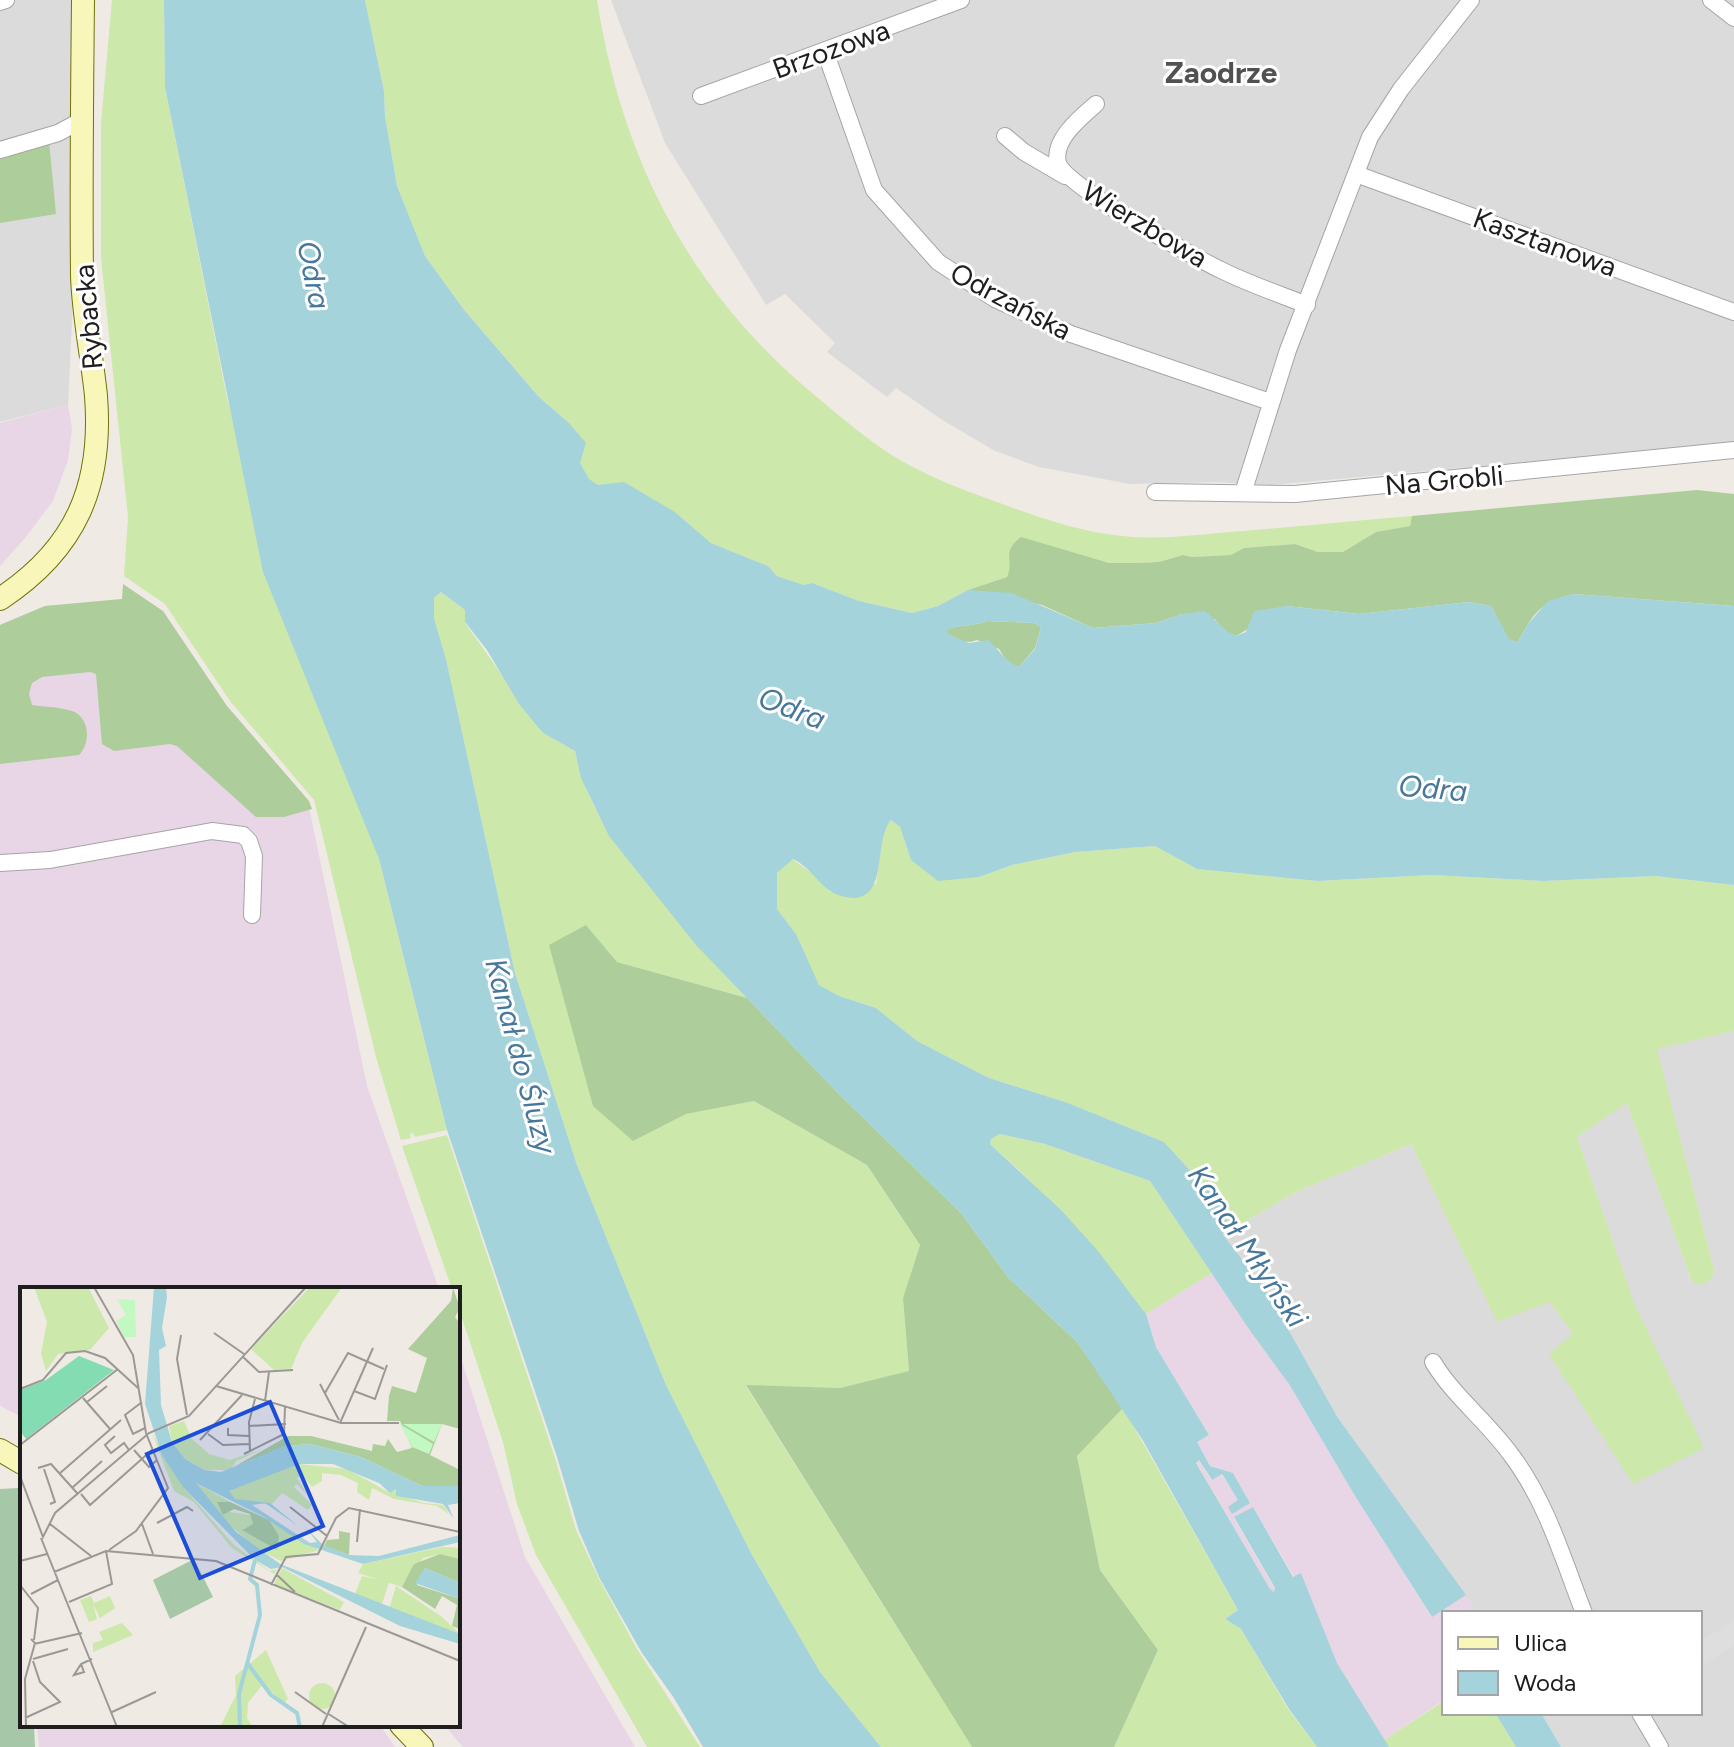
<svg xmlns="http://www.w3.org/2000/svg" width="1734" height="1747" font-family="Figtree,sans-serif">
<rect width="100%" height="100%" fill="#efeae4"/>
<!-- residential -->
<g fill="#dcdbdb">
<path d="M0 0H75L74 278 68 405 0 422Z"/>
<path d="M611 0H1734V447L1726 444 1271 485 1217 482 1130 484 1039 467 995 451 944 421 896 388 887 397 827 352 835 343 785 294 766 305 665 143Z"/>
<path d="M1734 1031V1747H1561L1541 1713H1700V1613H1478L1338 1418 1266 1290 1222 1235 1296 1192 1411 1144 1497 1321 1550 1301 1573 1334 1633 1302 1577 1137 1627 1102 1692 1282 1715 1273 1656 1048Z"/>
</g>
<!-- industrial -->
<g fill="#e8d6e6">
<path d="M68 405 72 429 68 460 53 501 25 538 0 566V423Z"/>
<path d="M123 599 309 807 367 1086 439 1289H22V1417L0 1406V625L45 606Z"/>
<path d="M1212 1273 1289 1384 1355 1496 1431 1616 1466 1595 1478 1613H1444V1700L1384 1740 1337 1663 1301 1574 1294 1577 1253 1507 1234 1518 1275 1589 1274 1593 1270 1589 1196 1462 1199 1460 1211 1480 1221 1474 1239 1501 1229 1507 1250 1503 1233 1473 1210 1466 1197 1442 1209 1435 1156 1347 1146 1314Z"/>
<path d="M458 1349 525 1557 635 1747H463L444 1725H458Z"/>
<path d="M37 1725H380L395 1747H39Z"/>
</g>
<!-- grass -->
<g fill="#cde8ab">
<path d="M112 0H164L165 87 228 403 379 859 447 1130 415 1137 413 1133 410 1134 411 1138 401 1140 376 1057 314 800 230 701 165 604 124 576 128 517 101 258V123Z"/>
<path d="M365 0H597C622 161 691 294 818 398 841 417 864 437 890 454 922 474 958 488 994 501 1035 516 1079 532 1123 536 1159 540 1195 535 1231 532 1292 527 1352 521 1412 516L1410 526 1376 532 1343 552H1318L1295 544 1244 548 1231 555 1192 557 1183 555 1159 562 1134 563H1109L1078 555 1010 570 1007 577 968 590 938 606 912 613 859 601 812 583 804 585 777 576 768 566 711 543 675 512 598 485 589 480 580 463 569 423 539 397 465 311 425 256 397 186 385 116 384 91Z"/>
<path d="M441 592 465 610V623L543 733 575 751C587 809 617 845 653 890 683 928 714 963 747 998L617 962 586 925 633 1141 686 1114 754 1101 867 1165 920 1245 903 1298 909 1372 840 1388 746 1386 972 1747H881L820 1672 751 1553 666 1385 577 1165 515 973 446 659 434 618V598Z"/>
<path d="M891 820 900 827 911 860 979 877 1012 865 1075 852 1155 846 1197 869 1317 881 1431 875 1544 881 1655 876 1734 885V1031L1657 1049 1715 1273 1704 1285 1692 1282 1627 1103 1577 1137 1634 1303 1704 1448 1633 1484 1549 1354 1573 1334 1550 1302 1497 1322 1411 1144 1296 1192 1222 1235 1219 1202 1164 1142 1068 1103 989 1078 917 1041 876 1008 839 996 818 985 796 934 777 909V873L792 859 819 878 830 892 876 884 884 828Z"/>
<path d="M1000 1134 1045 1144 1150 1181 1212 1273 1146 1314C1097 1250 1051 1197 990 1144L991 1139Z"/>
<path d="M447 1135 555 1458 576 1530 599 1579 637 1649 700 1747H647L536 1555 517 1504 503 1442 458 1306V1289H452L402 1146Z"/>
<path d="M1123 1408 1238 1610 1225 1619 1241 1629 1288 1709 1317 1747H1114L1158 1650 1100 1570 1077 1456Z"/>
<path d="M1444 1701V1713H1495L1516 1747H1389L1384 1740Z"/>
</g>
<!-- forest -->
<g fill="#adcd9a">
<path d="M49 141 56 214 0 223V158Z"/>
<path d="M1697 490 1734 494V606L1573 594C1540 603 1534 612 1518 642L1509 640 1491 606 1469 602 1359 614 1287 606 1236 636 1224 631 1215 619 1183 614 1156 623 1093 628 1042 605 968 590 1007 577C1015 560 1000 553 1021 537L1109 563H1134L1159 562 1183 555 1192 557 1231 555 1244 548 1295 544 1318 552H1343L1376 532 1410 526 1412 516Z"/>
<path d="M123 584 163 611 227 706 309 801 312 809 284 817H256L177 746 170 744 114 751 102 744 96 674 90 672 42 677 32 683 29 694 32 705C45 707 60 707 72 711 90 717 91 743 79 755L0 764V625L45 606 122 599Z"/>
<path d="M987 621 1034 623 1041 627 1035 648 1019 667 1008 663 999 649 977 640C966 644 958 641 948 635L947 629C960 625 974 626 987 621Z"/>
<path d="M586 925 617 962 747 998 839 1094 961 1213 1008 1277 1077 1342 1123 1408 1077 1456 1100 1570 1158 1650 1114 1747H972L746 1385 840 1388 909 1371 903 1298 920 1245 867 1165 754 1101 686 1114 633 1141 593 1106 549 945Z"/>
</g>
<!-- cemetery -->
<path fill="#a6c7a8" d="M18 1488 22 1544V1725H34L35 1747H0V1489Z"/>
<!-- parking -->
<path fill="#dedede" d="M1734 1621V1646L1700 1666V1641Z"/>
<!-- water -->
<g fill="#a5d3db" fill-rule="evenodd">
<path d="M164 0H365L384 91 385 116 397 186 425 256 465 311 539 397 569 423 586 443 580 463 589 479 598 485 624 482 675 512 711 543 768 566 777 576 804 585 812 583 859 601 912 613 938 606 968 590 1012 593 1093 628 1156 623 1183 614 1205 611C1217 620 1223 631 1236 636L1246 632 1254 611 1287 606 1359 614 1469 602 1491 606 1509 639 1518 642 1528 624 1548 601 1573 594 1734 606V885L1655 876 1544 881 1431 875 1317 881 1197 869 1155 846 1075 852 1012 865 979 877 938 881 911 860 900 827 891 820C873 840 889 896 854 898 847 898 836 895 830 891 816 881 811 868 793 859L777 873V909L796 934 819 985 839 996 876 1008 917 1041 989 1078 1068 1103 1164 1142 1219 1202 1227 1219 1223 1235 1266 1290 1338 1418 1466 1595 1432 1617 1355 1496 1289 1384 1249 1329 1150 1181 1045 1144 1000 1134 991 1139 990 1144 1062 1211 1098 1251 1146 1314 1156 1347 1209 1435 1197 1442 1210 1466 1233 1473 1250 1503 1232 1514 1228 1507 1238 1500 1222 1474 1212 1480 1199 1460 1196 1463 1270 1589 1274 1592 1275 1588 1234 1517 1253 1507 1293 1577 1301 1573 1337 1663 1389 1747H1317L1289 1709 1241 1629 1225 1619 1238 1610 1142 1439 1077 1342 1008 1277 961 1213 839 1094 696 945 609 836 581 778 575 751 543 733 519 704 487 650 465 622V610L441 592 434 598V618L446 659 515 973 577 1165 666 1385 751 1553 820 1672 881 1747H703L674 1698 642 1653 600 1579 579 1531 557 1457 447 1130 379 859 263 572 165 87ZM987 621 1034 623 1041 627 1035 649 1019 667C1005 662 999 649 988 640L969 643 948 634V629C961 625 974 626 987 621Z"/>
<path d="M1495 1713H1541L1561 1747H1516Z"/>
</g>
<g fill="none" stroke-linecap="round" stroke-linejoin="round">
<defs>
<g id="street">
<path d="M1711 0 1734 18"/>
<path d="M0 2 6 0"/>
<path d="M825 51 874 190 938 262 995 299 1071 334 1270 402"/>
<path d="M701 96 961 0"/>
<path d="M1096 104C1081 117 1052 140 1058 163 1065 186 1194 257 1221 270 1249 284 1279 294 1307 305"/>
<path d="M1005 136 1024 152 1065 176"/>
<path d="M0 150 58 133 82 120"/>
<path d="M1356 174 1734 312"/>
<path d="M1155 492 1295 494 1734 450"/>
<path d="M1243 493 1288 350 1370 137 1401 89 1471 0"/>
<path d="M0 863 50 860 212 831 243 835 249 841 254 856 252 915"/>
<path d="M1433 1362C1454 1397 1488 1422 1512 1456 1547 1503 1563 1559 1584 1613"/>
<path d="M1640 1713 1660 1747"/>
</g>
<g id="secondary">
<path d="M0 599C76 549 103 486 96 396 92 356 83 315 82 275 81 183 82 92 83 0"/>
<path d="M0 1450 22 1463"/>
<path d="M401 1725 422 1747"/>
</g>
</defs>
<!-- street casing -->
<use href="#street" stroke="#a5a5a5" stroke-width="18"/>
<!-- secondary casing -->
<use href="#secondary" stroke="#6f7207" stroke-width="24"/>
<!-- street -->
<use href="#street" stroke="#fff" stroke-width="16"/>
<!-- secondary -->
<use href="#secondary" stroke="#f8f6b9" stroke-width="22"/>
</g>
<g text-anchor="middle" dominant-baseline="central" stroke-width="6" stroke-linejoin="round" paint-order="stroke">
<!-- street labels -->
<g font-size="28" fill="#1e1e1e" stroke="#fff">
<text transform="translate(831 49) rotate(-20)">Brzozowa</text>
<text transform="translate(1145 224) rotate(31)">Wierzbowa</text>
<text transform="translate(1545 242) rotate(20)">Kasztanowa</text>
<text transform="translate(1011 301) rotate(28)">Odrzańska</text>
<text transform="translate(88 317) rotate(-95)">Rybacka</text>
<text transform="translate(1444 480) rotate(-5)">Na Grobli</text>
</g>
<!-- neighbourhood labels -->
<g font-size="30" font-weight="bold" fill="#515151" stroke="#fff">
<text x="1221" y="72">Zaodrze</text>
</g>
<!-- water labels -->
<g font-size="30" font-style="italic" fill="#47789c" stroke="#fff">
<text transform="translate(314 275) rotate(79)">Odra</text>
<text transform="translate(792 708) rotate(21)">Odra</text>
<text transform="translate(1433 788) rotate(5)">Odra</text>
<text transform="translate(521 1056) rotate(75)">Kanał do Śluzy</text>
<text transform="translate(1248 1246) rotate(56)">Kanał Młyński</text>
</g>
</g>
<!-- overview -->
<g transform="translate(20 1287)">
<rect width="440" height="440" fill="#efeae4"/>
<path d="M14 0H68L89 41 70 63 38 67 26 84 21 67 27 35ZM290 0H322L282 56 271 82 254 83 231 62ZM164 134 172 152 189 167 210 173 243 162 216 174 211 183H184L165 172 152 155 149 139ZM132 146 163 200 214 258 250 284 257 282 254 287 212 261 174 215 154 204ZM279 177 327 182 370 206 376 202V207L404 216 423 218 429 227 417 219 374 212 352 201 349 213 337 205 338 196 321 188 302 186V194L292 200 282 188 277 191 287 207 276 197 274 200 292 218 288 223 262 206 251 218 215 212 209 206 215 198ZM176 196 210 215 200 217 210 225 230 228 233 237 223 242 259 258 249 233 299 263 261 274 236 261 203 232ZM422 260 440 261V275L420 267 403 271 382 300 338 286 343 277ZM262 281 324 315 320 323 254 297ZM342 289 369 295 362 317 335 307ZM376 299 422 330 440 347 369 322ZM71 309 74 316 90 309 95 321 80 331 73 317 77 332 69 335 60 313ZM102 336 113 348 73 365V356L83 353 79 345ZM246 363 268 412 264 416 243 397 228 416 227 431 233 440H200L216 408 215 389ZM289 409a13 13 0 1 1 26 0a13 13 0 1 1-26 0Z" fill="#cde8ab"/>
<path d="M433 1 440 21 435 30 440 37V142L422 137 410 168 440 183V199H402L341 170 290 157 266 159 214 180 268 149H291L352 164 353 157 365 159 368 152 377 165 392 161 380 134H367L369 109 372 99 396 106 407 71 388 62 431 14ZM197 215H210L249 233 259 249 257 263 222 243 233 237 230 227 214 222 203 228ZM319 244 330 246 329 268 304 259 307 253 319 252ZM420 267 439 272 440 296 405 281 397 298 440 312V342L432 339 437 318 422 309 415 322 382 300 394 277Z" fill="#adcd9a"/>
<path d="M174 272 193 310 150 332 133 293Z" fill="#a6c7a8"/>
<path d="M97 12 115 13 116 50H104L96 34 106 28ZM380 137 413 157 409 167 392 160ZM383 137H422L414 155Z" fill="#c2f8c2"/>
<path d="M59 69 94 83 6 152 0 144V103L26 93Z" fill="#84dcb3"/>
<path d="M134 0H146L147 10 142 41 146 59 139 63 141 118 152 155 165 172 184 183 201 185 266 159 290 157 341 170 402 199H440V216L428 218 434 232 423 217 376 209V202L370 206 359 196 313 177H279L209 204 215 212 250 216 278 239 245 216 232 218 290 256 297 255 284 239 303 258 329 268 359 269 440 248V255L343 277 284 257 244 230 176 196 216 245 260 277 440 347V357L380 339 262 280 251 282 235 273 163 200 142 168 125 117ZM405 281 440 296V312L395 296Z" fill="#a5d3db"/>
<path fill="none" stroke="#a5d3db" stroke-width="4" d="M228 377 251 408 277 426 280 440M220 440 219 407 240 328 237 298 230 292 235 273"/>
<path fill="none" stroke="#9b9895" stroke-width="2" d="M74 0 113 68 126 146 148 201 116 244 89 263M194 46 224 67M161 48 157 72 167 128M222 69 239 85 273 83M300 97 319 133M196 99 321 136H379M0 102 23 93 46 66 65 64 85 71 118 101M334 104 355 112 367 78M305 106 328 66 364 82M63 111 90 142M245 114 249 85M67 115 87 99M122 115 105 128 113 147 125 141M320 136 353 61M229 139 266 137M208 141V148L229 149M188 147 203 158 230 157M95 149 85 158 91 166 104 156 109 163M180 153 222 108M0 158 98 82M114 163 129 180 137 173M230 165 229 135 235 112M224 167 264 147 265 120M18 181 31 177 57 206M24 182 35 215 30 217M39 187 101 133M0 189 23 250 35 226 129 146 169 129 286 0M52 201 82 174M61 207 70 218 133 162M270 220 307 249M137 236 167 220 173 224M30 237 71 269M122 237 133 267M21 251 97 440M337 255 340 222M0 274 27 267M34 285 86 264 196 274 440 374M256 287 275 305M0 298 18 321 14 353M251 298 266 270 298 267 316 231 329 221 440 245M11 307 38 293M49 315 92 297 86 264M14 357 62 346M13 372 48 362M61 377 64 385 54 388 61 377 72 372M275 405 306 427M92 425 136 405M307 426 329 440M5 431 40 415 20 395 13 374M6 440 5 392 15 356 11 352M302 440 346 340"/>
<path fill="#1d4ed8" fill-opacity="0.15" stroke="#1d4ed8" stroke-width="4" d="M250 115 303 239 180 291 127 167Z"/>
<rect width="440" height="440" fill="none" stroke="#1e1e1e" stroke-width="4"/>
</g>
<!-- legend -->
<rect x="1442" y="1611" width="260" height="104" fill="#ffffff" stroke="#a5a5a5" stroke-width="2"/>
<rect x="1458" y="1637" width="40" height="12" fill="#f8f6b9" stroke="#a5a5a5" stroke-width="2"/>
<text x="1514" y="1651" font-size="24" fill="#1e1e1e">Ulica</text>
<rect x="1458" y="1671" width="40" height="24" fill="#a5d3db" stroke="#a5a5a5" stroke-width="2"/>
<text x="1514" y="1691" font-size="24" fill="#1e1e1e">Woda</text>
</svg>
